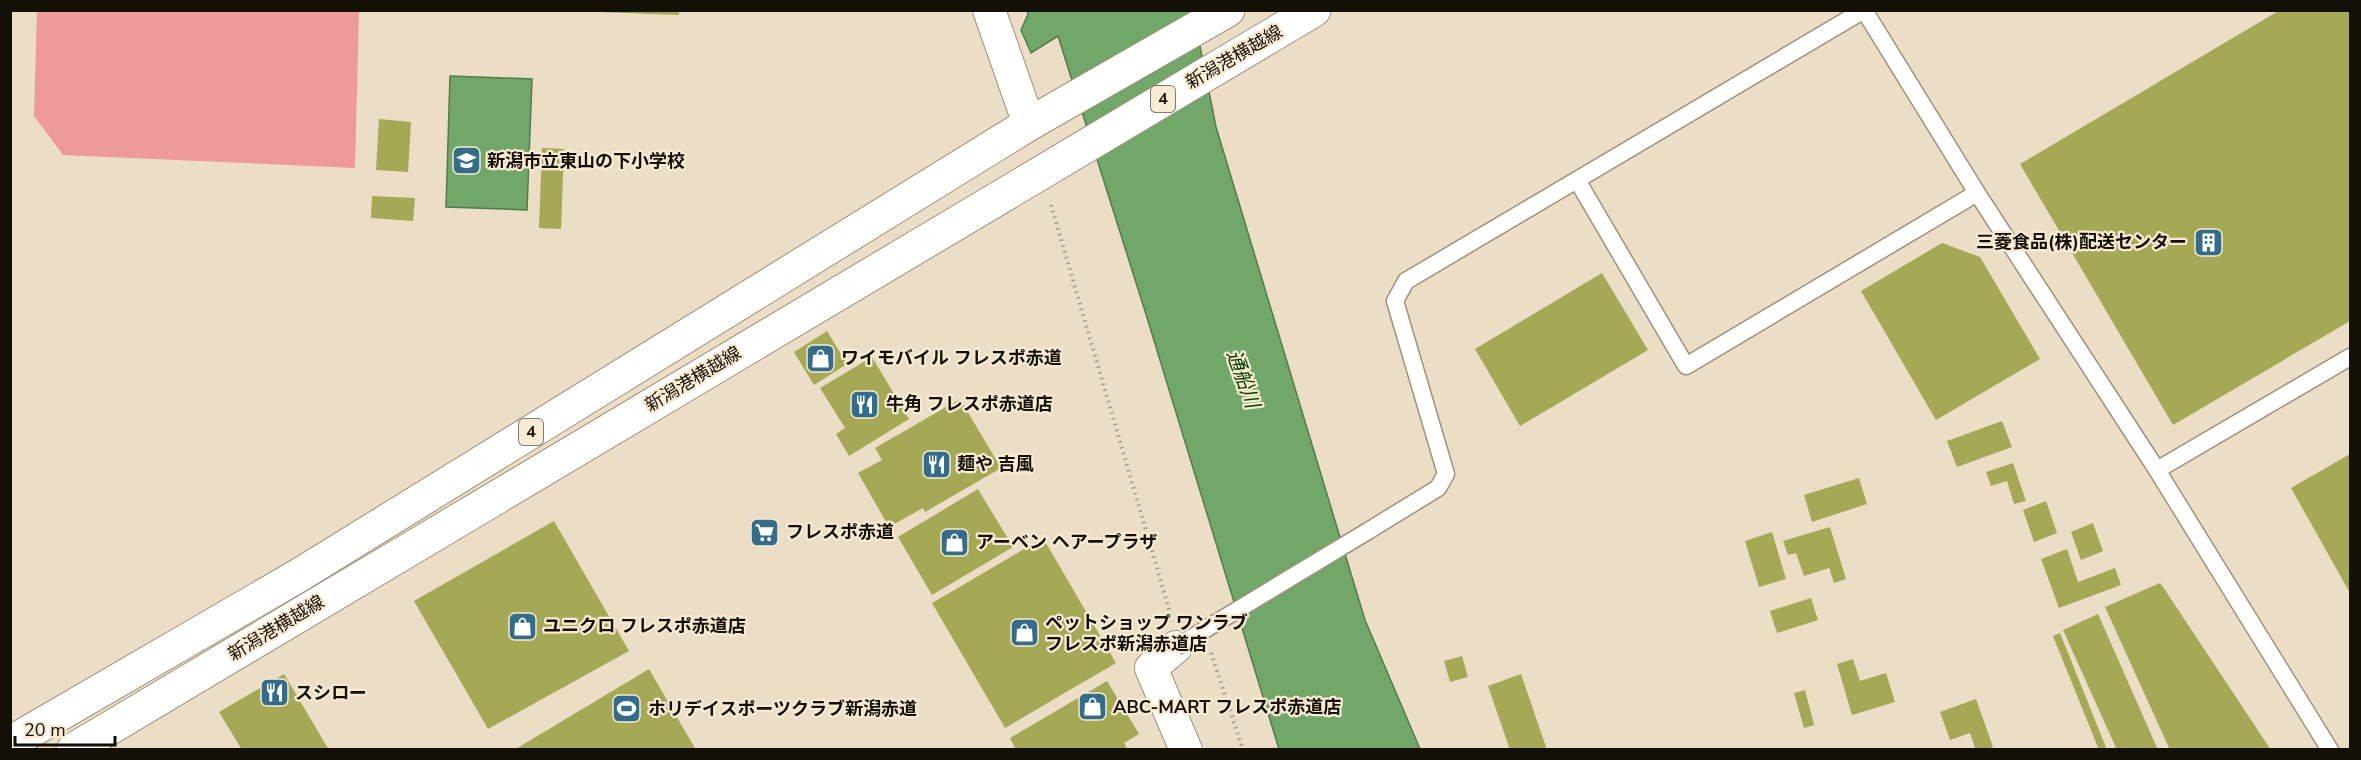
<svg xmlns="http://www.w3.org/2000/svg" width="2361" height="760" font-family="'Nunito Sans','Noto Sans JP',sans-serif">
<rect width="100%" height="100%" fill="#ebddc6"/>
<!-- green -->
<path fill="#ee9a98" d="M37 11H359L355 168 63 155 34 116Z"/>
<!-- water -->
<g fill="#71a768" stroke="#557a4b" stroke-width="1.5">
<path d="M1027 11H1193L1216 127 1365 620 1420 749H1279L1145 311 1058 36 1031 53 1021 30 1028 14Z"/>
<path d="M450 76 532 79 527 210 446 207Z"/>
</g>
<!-- building -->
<g fill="#a5a956">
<path d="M597 10H679V15L597 12Z"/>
<path d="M2280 10H2350V321L2173 425 2020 164Z"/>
<path d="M379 119 411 122 408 172 376 170Z"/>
<path d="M542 148 564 149 561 229 539 228Z"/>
<path d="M372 196 415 198 413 221 371 218Z"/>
<path d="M1942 243 1980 257 2040 359 1936 420 1861 291Z"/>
<path d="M1602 273 1648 350 1520 426 1475 349Z"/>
<path d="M827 331 847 364 814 385 794 352Z"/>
<path d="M872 357 909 419 849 456 836 434 845 428 820 388Z"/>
<path d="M960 399 1001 468 925 512 923 508 889 527 858 473 882 460 875 448Z"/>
<path d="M2002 421 2012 447 1957 467 1947 441Z"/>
<path d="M2350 454V593L2291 488Z"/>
<path d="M2013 463 2026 501 2014 504 2007 481 1991 486 1986 472Z"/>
<path d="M1859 478 1867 504 1812 522 1804 495Z"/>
<path d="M978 489 1013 547 932 595 898 537Z"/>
<path d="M2046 501 2057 533 2034 542 2023 510Z"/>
<path d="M554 521 629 651 488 729 414 601Z"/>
<path d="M2093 523 2103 551 2081 560 2071 532Z"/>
<path d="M1830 527 1846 579 1834 583 1829 568 1804 576 1796 553 1788 555 1783 541Z"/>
<path d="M1772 532 1786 579 1759 587 1745 541Z"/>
<path d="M1043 538 1116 663 1005 728 932 603Z"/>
<path d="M2067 549 2078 582 2115 568 2121 585 2059 608 2041 559Z"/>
<path d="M2160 583 2165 590 2271 750H2170L2105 607Z"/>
<path d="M1811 598 1818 620 1777 633 1770 611Z"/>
<path d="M2098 614 2158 750H2117L2063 630Z"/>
<path d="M2060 633 2107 750H2099L2053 636Z"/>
<path d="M1462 656 1468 677 1450 682 1444 661Z"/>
<path d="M1853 659 1860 681 1886 673 1895 702 1852 715 1837 664Z"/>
<path d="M649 669 696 750H514Z"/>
<path d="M284 674 329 750H242L219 712Z"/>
<path d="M1521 674 1547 750H1510L1488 686Z"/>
<path d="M1107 681 1139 734 1124 743 1128 750H1016L1010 738Z"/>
<path d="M1805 690 1814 725 1804 728 1794 693Z"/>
<path d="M1976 699 1993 747 1986 750H1976L1970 733 1950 740 1940 712Z"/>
</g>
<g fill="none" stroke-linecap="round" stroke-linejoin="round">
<defs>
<g id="lane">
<path d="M1864 10 1977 193 2157 470 2330 750"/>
<path d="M1577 180 1686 366 1977 193"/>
<path d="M2157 470 2350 357"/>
<path d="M1368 531 1438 488 1446 474 1395 301 1406 281 1864 10"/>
</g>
<g id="street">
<path d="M989 10 1029 124"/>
<path d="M1176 647 1151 668 1186 750"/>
</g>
<g id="primary">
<path d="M10 743 301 574 1029 124 1228 10"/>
<path d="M73 750 1314 10"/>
</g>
</defs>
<!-- lane casing -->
<use href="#lane" stroke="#9f927c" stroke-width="19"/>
<!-- street casing -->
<use href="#street" stroke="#9f927c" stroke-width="34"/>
<!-- primary casing -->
<use href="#primary" stroke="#9f927c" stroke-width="35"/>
<!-- path -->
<g stroke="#a69b89" stroke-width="4" stroke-dasharray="1.5 4.5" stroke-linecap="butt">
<path d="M1051 205 1171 616"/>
<path d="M1211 653 1243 750"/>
</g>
<!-- lane -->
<use href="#lane" stroke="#fff" stroke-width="16"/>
<!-- street -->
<use href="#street" stroke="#fff" stroke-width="32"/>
<!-- primary -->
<use href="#primary" stroke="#fff" stroke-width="33"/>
<defs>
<path id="lane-bridge" d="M1176 647 1368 531"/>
</defs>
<!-- lane-bridge casing -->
<use href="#lane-bridge" stroke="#9f927c" stroke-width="19" stroke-linecap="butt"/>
<!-- lane-bridge -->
<use href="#lane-bridge" stroke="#fff" stroke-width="16"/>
</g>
<!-- icons -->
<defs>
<symbol id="school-square" viewBox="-11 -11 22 22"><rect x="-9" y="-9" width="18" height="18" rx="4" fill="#356c87" stroke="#f8ead3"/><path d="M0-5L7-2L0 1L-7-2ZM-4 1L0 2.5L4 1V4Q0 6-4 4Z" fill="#fff"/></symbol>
<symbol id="building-square" viewBox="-11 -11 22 22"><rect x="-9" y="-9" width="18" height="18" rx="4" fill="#356c87" stroke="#f8ead3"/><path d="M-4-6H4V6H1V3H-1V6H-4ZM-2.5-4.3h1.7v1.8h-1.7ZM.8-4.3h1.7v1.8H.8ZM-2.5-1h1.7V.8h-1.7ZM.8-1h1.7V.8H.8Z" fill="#fff"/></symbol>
<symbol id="shop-square" viewBox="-11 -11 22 22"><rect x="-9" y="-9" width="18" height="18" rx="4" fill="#356c87" stroke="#f8ead3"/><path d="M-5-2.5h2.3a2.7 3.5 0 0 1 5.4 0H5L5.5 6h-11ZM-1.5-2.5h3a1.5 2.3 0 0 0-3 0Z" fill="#fff"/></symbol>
<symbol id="restaurant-square" viewBox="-11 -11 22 22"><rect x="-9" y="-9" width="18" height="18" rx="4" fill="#356c87" stroke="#f8ead3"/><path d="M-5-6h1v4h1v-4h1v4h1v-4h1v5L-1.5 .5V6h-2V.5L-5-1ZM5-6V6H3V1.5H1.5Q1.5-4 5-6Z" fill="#fff"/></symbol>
<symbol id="supermarket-square" viewBox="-11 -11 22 22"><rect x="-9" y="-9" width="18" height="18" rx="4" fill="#356c87" stroke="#f8ead3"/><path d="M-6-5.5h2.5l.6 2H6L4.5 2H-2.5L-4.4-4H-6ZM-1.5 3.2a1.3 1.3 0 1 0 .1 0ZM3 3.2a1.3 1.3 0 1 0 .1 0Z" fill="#fff"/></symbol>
<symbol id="stadium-square" viewBox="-11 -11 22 22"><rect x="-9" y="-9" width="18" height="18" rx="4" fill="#356c87" stroke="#f8ead3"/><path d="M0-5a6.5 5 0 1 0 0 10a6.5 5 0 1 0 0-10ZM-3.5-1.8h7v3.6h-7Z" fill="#fff"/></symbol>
</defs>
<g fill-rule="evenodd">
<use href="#school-square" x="450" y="144" width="33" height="33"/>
<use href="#building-square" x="2192" y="226" width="33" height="33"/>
<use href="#shop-square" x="804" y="342" width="33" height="33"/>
<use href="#restaurant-square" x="848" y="388" width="33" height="33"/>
<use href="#restaurant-square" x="920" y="448" width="33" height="33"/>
<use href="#supermarket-square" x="748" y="516" width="33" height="33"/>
<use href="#shop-square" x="938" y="526" width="33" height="33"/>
<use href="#shop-square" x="506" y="610" width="33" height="33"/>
<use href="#shop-square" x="1008" y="616" width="33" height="33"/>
<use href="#restaurant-square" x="258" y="676" width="33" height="33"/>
<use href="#shop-square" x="1076" y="690" width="33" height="33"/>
<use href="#stadium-square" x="610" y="692" width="33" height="33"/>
</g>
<g text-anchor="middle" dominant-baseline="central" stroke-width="4.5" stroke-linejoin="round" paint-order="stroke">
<!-- shield labels -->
<g fill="#f8ead3" stroke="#585145" stroke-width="1.5">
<rect x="1151" y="86" width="24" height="26" rx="4.5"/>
<rect x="519" y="419" width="24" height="26" rx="4.5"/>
</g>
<g font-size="16" font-weight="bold" fill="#141008">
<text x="1163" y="99">4</text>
<text x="531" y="432">4</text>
</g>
<!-- street labels -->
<g font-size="18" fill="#141008" stroke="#f8ead3">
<text transform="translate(1234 57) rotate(-30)">新潟港横越線</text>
<text transform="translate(693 379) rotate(-31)">新潟港横越線</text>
<text transform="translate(276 628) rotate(-31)">新潟港横越線</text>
</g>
<!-- poi labels -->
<g font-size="18" font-weight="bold" fill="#141008" stroke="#f8ead3" text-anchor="start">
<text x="487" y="161">新潟市立東山の下小学校</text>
<text x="2187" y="242" text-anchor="end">三菱食品(株)配送センター</text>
<text x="841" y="358">ワイモバイル フレスポ赤道</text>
<text x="886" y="404">牛角 フレスポ赤道店</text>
<text x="957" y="464">麺や 吉風</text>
<text x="786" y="532">フレスポ赤道</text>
<text x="976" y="542">アーベン ヘアープラザ</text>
<text x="1045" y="623">ペットショップ ワンラブ<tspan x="1045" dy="21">フレスポ新潟赤道店</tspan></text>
<text x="543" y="626">ユニクロ フレスポ赤道店</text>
<text x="295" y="693">スシロー</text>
<text x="1113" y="707">ABC-MART フレスポ赤道店</text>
<text x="648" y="709">ホリデイスポーツクラブ新潟赤道</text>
</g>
<!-- water labels -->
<g font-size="20" font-style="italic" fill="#064100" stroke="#f8ead3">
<text transform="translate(1243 379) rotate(70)">通船川</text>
</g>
</g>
<!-- border -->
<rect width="2361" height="760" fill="none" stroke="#141008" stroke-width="24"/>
<!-- scale -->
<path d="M15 736v9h100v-9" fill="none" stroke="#141008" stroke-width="3"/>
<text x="24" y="736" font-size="18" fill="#141008" stroke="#f8ead3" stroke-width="4.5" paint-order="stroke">20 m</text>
</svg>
